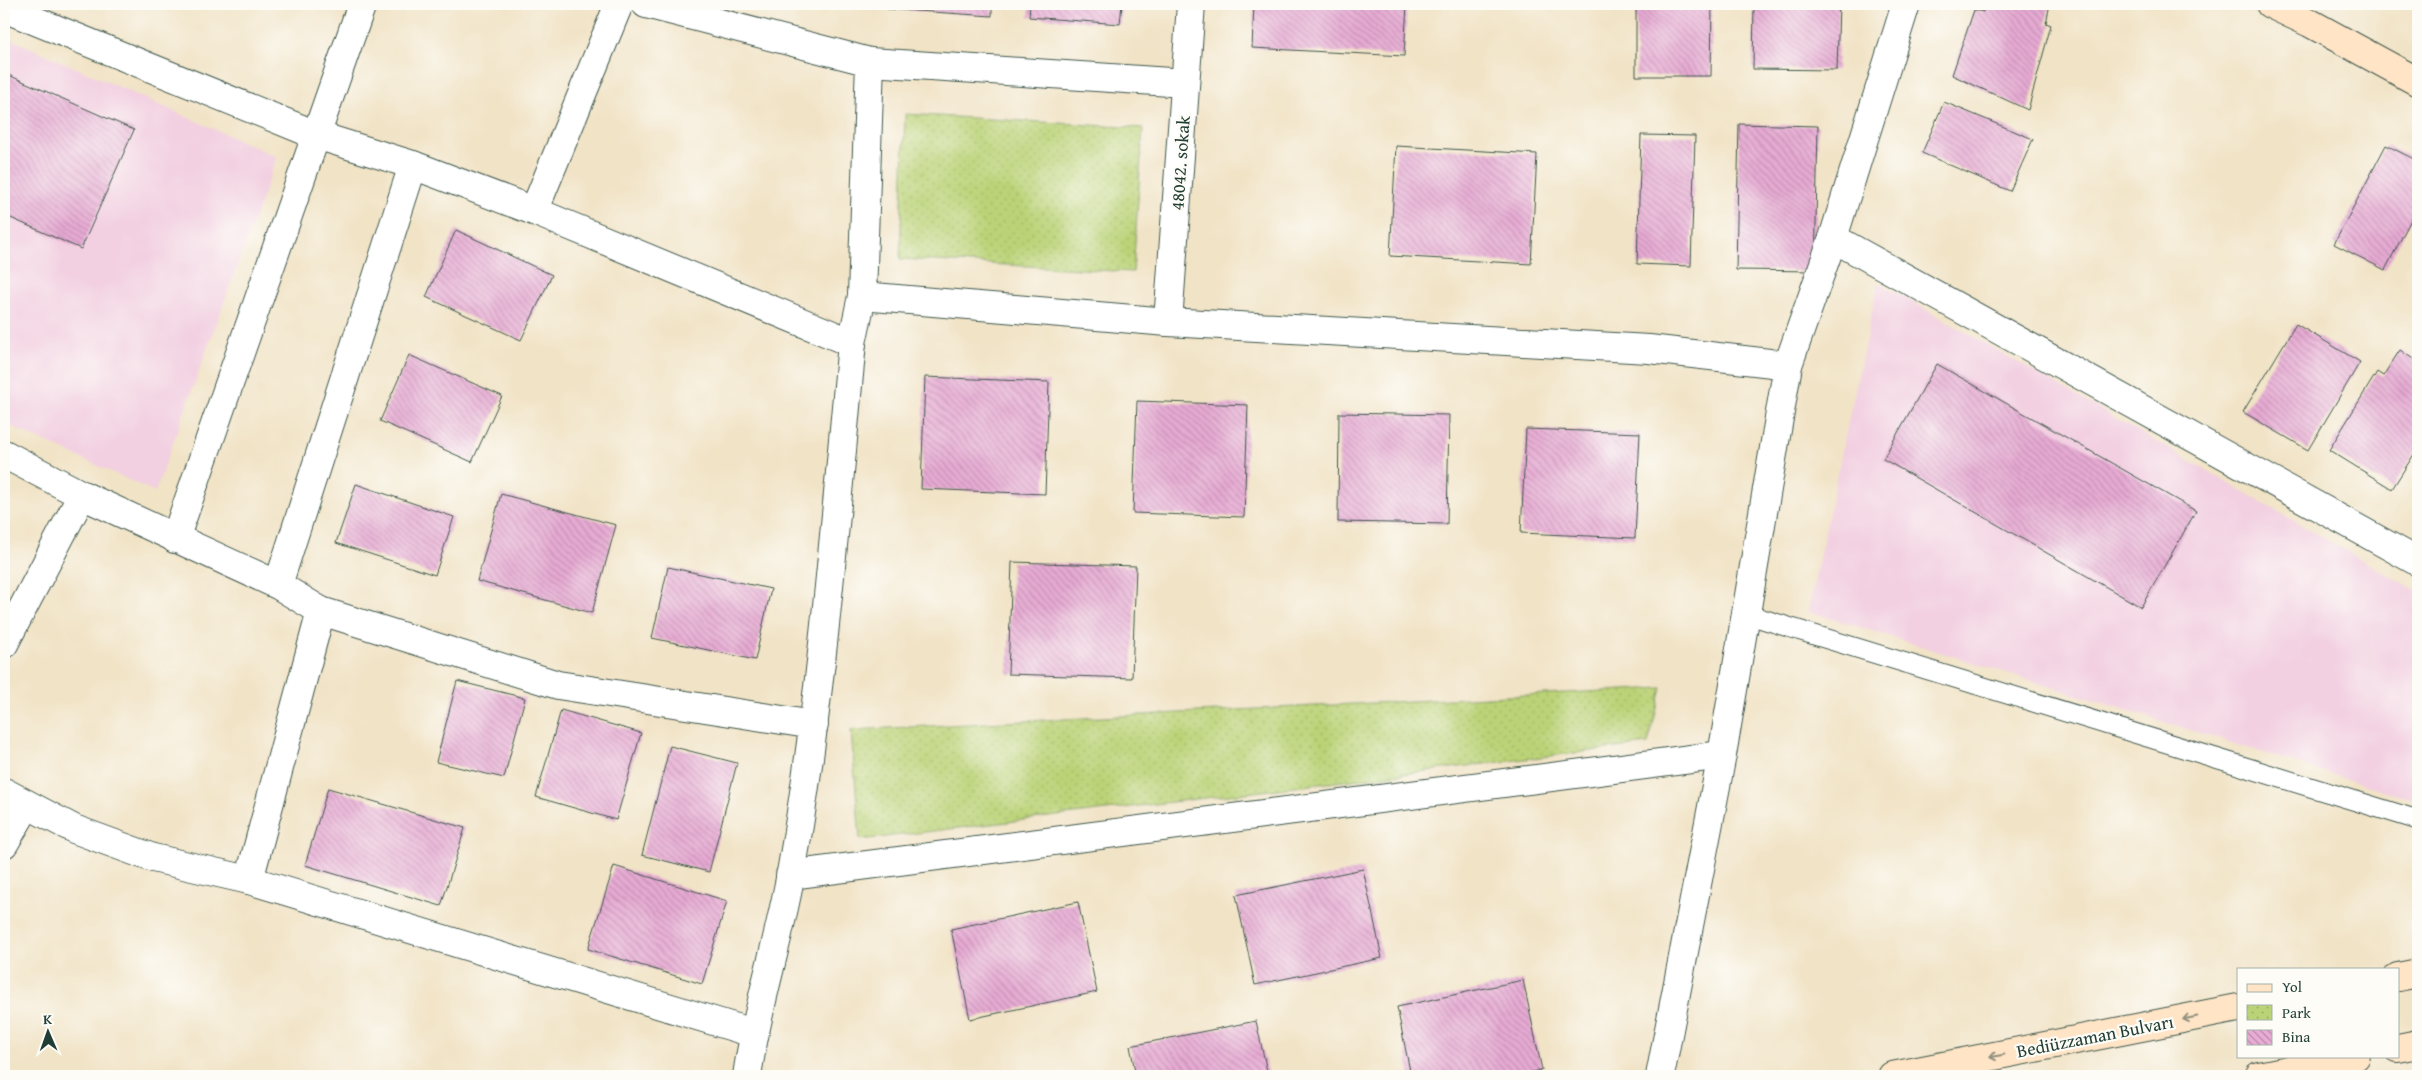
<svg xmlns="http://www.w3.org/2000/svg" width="2422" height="1080" font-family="'Gentium Book Plus',serif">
<defs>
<pattern id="park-dots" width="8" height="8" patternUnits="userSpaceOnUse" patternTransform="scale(1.25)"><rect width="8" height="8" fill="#bbd377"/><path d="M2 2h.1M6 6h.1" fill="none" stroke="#a0b668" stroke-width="1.8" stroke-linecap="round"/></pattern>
<pattern id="building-back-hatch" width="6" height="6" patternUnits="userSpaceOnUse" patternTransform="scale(1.25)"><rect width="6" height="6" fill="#e8abd4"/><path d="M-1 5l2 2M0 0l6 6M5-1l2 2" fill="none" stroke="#bb8cad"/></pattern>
</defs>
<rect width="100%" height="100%" fill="#fdfcf7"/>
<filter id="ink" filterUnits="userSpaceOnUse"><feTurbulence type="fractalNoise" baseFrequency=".02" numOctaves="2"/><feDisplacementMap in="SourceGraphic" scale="10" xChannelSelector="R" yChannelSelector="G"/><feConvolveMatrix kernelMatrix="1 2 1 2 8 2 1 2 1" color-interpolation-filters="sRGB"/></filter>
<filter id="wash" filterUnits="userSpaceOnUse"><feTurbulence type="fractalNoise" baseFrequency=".0096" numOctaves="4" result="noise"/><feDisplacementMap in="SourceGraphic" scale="20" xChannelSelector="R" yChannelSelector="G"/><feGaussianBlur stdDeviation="1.12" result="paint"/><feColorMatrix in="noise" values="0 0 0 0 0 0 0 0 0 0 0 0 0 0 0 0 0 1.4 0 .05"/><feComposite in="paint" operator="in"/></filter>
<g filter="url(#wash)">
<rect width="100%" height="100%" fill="#f1e3c6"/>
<!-- built -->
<g fill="#f2cfe1">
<path d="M4 36 277 157 155 492 4 423Z"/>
<path d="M1878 282 2418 592V801L1808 611Z"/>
</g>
<!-- park -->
<g fill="url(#park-dots)" stroke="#6d8856">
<path d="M905 114 1143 128 1133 272 900 259Z"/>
<path d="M1662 688 1648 744 860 840 851 730Z"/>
</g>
<g id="blocks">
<!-- building -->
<g fill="url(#building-back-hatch)">
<path d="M888 4H992V16L887 9Z"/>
<path d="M1030 4H1122L1120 24 1029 17Z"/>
<path d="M1254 4H1407L1404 56 1252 48Z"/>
<path d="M1636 4H1712L1711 76H1636Z"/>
<path d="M1754 4H1839L1837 70 1753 69Z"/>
<path d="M1985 4H2050L2046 23 2051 25 2028 110 1952 75 1974 10 1983 12Z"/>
<path d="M4 73 134 130 81 249 4 215Z"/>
<path d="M1944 102 2033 139 2010 191 1922 153Z"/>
<path d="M1739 124 1818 126 1815 271 1736 270Z"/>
<path d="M1641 135 1695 136 1691 266 1637 264Z"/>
<path d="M2386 145 2418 161V206L2385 270 2334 244Z"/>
<path d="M1396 146 1537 154 1531 264 1390 256Z"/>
<path d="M456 230 552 275 521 340 426 297Z"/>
<path d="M2296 324 2360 362 2308 450 2243 412Z"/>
<path d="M2400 350 2416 361 2418 358V448L2392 489 2329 450 2377 372 2383 376Z"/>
<path d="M409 355 502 396 472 462 380 421Z"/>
<path d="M1937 364 2196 511 2141 607 1883 459Z"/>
<path d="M925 377 1049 382 1045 494 921 489Z"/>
<path d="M1137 401 1248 405 1244 517 1133 513Z"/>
<path d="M1339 413 1449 415 1447 524 1338 522Z"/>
<path d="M1526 429 1640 433 1635 538 1521 533Z"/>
<path d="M356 484 454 517 435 575 336 543Z"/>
<path d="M501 494 616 525 592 613 477 581Z"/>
<path d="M1012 562 1136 566 1132 678 1008 674Z"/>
<path d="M668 567 771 589 755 660 652 638Z"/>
<path d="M457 681 525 698 504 778 436 762Z"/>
<path d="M561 710 641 733 616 820 536 797Z"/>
<path d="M670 746 737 763 709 872 642 855Z"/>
<path d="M328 788 465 828 441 906 305 865Z"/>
<path d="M614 866 727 901 702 984 588 949Z"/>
<path d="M1363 869 1382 958 1255 985 1236 895Z"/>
<path d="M1078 902 1097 992 970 1019 951 929Z"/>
<path d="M1523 980 1542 1070 1513 1076H1411L1397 1007Z"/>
<path d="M1256 1021 1268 1076H1136L1130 1046Z"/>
</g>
</g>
</g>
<g filter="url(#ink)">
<use href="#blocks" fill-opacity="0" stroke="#3e564a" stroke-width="1"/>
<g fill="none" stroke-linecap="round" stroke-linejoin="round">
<defs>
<path id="lane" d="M1746 614 2418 820"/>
<g id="street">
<path d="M646 4 870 62 1185 83"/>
<path d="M4 8 316 135 413 165 534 211 852 343"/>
<path d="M534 211 619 4"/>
<path d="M1833 238 2418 562"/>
<path d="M862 296 1168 322 1649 349 1788 365"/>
<path d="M1168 322 1191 4"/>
<path d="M4 454 82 495 278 585 321 611 558 685 814 725"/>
<path d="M175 539 362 4"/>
<path d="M278 585 413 165"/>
<path d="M4 644 82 495"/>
<path d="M4 792 74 829 153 858 249 880 753 1033"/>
<path d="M4 844 27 805"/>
<path d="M790 875 1722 755"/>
<path d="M249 880 321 611"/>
<path d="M747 1076C757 1007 779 941 791 873 822 698 835 520 852 343L862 296 870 62"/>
<path d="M1660 1076 1722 755 1788 365 1833 238 1906 4"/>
</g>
<g id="secondary">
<path d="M2270 4 2310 23 2418 82"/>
<path d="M2398 977 2418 973"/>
<path d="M2398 1048 2418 1044"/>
<path d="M1892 1076 2238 1008"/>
<path d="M2259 1076 2356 1056"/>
</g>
</defs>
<!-- lane casing -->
<use href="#lane" stroke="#3e564a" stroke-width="21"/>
<!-- street casing -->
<use href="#street" stroke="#3e564a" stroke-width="30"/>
<!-- secondary casing -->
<use href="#secondary" stroke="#3e564a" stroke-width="30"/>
<!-- lane -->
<use href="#lane" stroke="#fff" stroke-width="19"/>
<!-- street -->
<use href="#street" stroke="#fff" stroke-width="28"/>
<!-- secondary -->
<use href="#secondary" stroke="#ffe4c6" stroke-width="28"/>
</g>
<!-- one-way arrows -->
<defs><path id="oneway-shaft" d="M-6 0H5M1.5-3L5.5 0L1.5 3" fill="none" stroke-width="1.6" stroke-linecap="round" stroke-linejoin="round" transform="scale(1.25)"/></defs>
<g stroke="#8f907d">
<use href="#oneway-shaft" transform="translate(2190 1018) rotate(169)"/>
<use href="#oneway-shaft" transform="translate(1997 1056) rotate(169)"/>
</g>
</g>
<g text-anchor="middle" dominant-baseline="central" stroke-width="4.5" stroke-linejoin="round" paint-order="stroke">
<!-- street labels -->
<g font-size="18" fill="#1f3d34" stroke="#fdfcf7">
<text transform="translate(1180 163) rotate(-86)">48042. sokak</text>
<text transform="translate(2095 1036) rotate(-11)">Bediüzzaman Bulvarı</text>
</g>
</g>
<!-- margin -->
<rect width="2422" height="1080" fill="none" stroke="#fdfcf7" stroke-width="20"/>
<!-- legend -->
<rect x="2237" y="968" width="162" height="90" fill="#fdfcf7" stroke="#a4b0a9"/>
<rect x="2247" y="984" width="25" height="8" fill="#ffe4c6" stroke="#a4b0a9"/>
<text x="2282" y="992" font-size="15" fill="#1f3d34">Yol</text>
<rect x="2247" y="1005" width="25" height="15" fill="url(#park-dots)" stroke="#a4b0a9"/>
<text x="2282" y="1018" font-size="15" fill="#1f3d34">Park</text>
<rect x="2247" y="1030" width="25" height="15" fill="url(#building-back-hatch)" stroke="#a4b0a9"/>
<text x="2282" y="1042" font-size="15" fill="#1f3d34">Bina</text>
<!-- north arrow -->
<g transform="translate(48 1032) rotate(358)" stroke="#fdfcf7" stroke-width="4" paint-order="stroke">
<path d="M0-4L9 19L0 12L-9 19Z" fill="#1f3d34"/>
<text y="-8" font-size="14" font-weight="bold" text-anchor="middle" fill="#1f3d34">K</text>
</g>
</svg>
